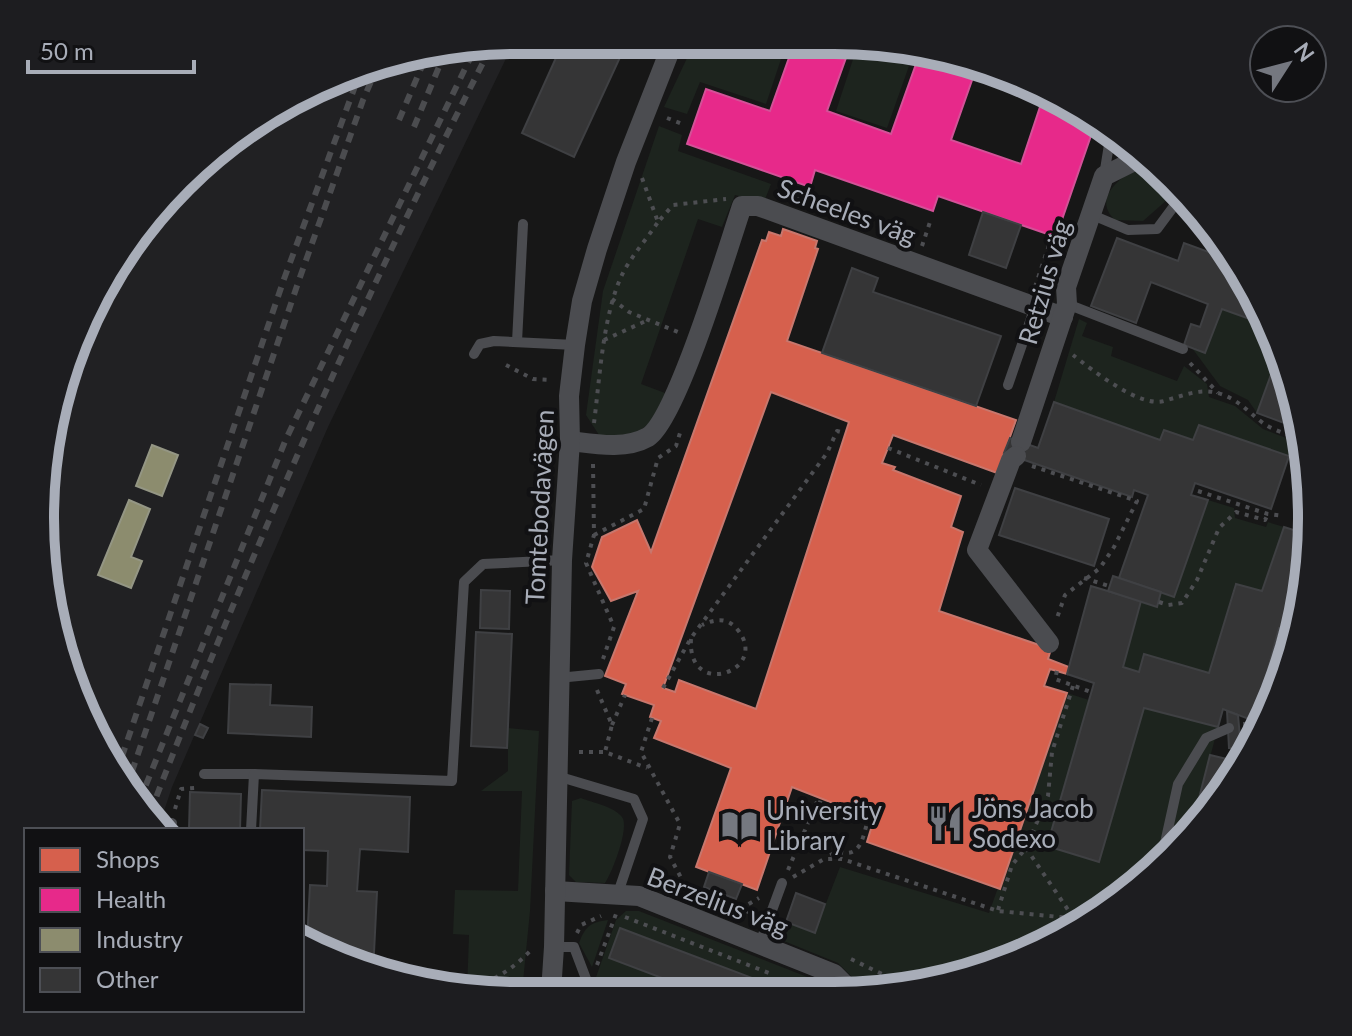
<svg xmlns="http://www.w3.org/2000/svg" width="1352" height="1036" font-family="Lato,sans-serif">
<rect width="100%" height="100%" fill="#171717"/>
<!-- built -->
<path fill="#212123" d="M515 40 328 427 172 787 160 823 120 783 56 642 40 518 56 395 104 279 180 180 279 104 394 56Z"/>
<!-- green -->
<g fill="#1d241e">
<path d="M695 41H787L766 104 700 82 687 114 664 107Z"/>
<path d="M859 41 915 49 887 128 836 111Z"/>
<path d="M659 126 682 135 678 151 771 184 764 202 735 195 722 227 698 219 641 384 665 393C649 432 642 434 601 438L586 415 603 291Z"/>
<path d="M1147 162 1172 189 1168 199 1143 221 1115 220C1089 196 1127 173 1147 162Z"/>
<path d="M1222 309 1261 323 1276 361 1257 413 1248 400 1220 386 1192 348 1205 353Z"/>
<path d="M1079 319 1087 323 1082 336 1113 347 1111 356 1177 381 1184 366 1207 384 1209 397 1235 406 1263 429 1294 441 1289 456 1199 425 1193 440 1164 430 1160 440 1054 402Z"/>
<path d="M1208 500 1234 508 1235 518 1266 527 1268 522 1284 527 1262 591 1235 584 1209 673 1145 654 1139 672 1123 667 1141 601 1156 606 1161 592 1174 597Z"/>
<path d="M1067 693 1089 700 1047 846 1099 862 1144 708 1218 727 1193 822 1099 916 988 970 896 992H867L838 963 774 937 780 921 815 932 840 867 989 913Z"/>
<path d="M508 728 539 731 530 911 522 992H467L469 935 453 934 455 890 518 891 522 791H481L508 771Z"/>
<path d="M581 798C593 803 613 806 622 817 630 827 612 873 605 883L576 882 569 875 572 801Z"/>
<path d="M626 911H639L810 978 832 992H594V983L616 920Z"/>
<path d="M608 920 592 967 579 943C585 927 590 922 608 920Z"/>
</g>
<!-- shops -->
<path fill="#d6604d" stroke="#c8776d" stroke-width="2" fill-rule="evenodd" d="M783 229 817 241 815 248 818 249 787 341 1016 420 997 473 893 435 882 463 895 467 893 470 961 496 951 527 963 532 939 611 1051 649 1048 659 1069 667 1067 674 1050 669 1044 686 1067 693 1000 889 867 842 874 819 792 787 757 890 696 867 731 768 654 738 661 721 650 717 654 705 622 694 626 684 605 676 638 591 611 601 592 567 602 537 637 520 651 552 762 240 766 241 769 232 781 236ZM771 392 849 422 756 709 679 680 675 692 663 688Z"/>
<!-- health -->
<path fill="#e7298a" stroke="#d45198" stroke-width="2" d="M795 41H852L827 111 891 134 921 50 958 56 977 66 951 140 1021 164 1043 98 1095 124 1056 237 938 196 933 211 815 170 810 187 687 144 706 89 770 111Z"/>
<!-- industry -->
<g fill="#8c8c6e" stroke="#949684" stroke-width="2">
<path d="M152 445 178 455 162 496 136 486Z"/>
<path d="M129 500 150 509 131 557 142 561 131 588 98 575Z"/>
</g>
<!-- building -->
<g fill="#353536" stroke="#3f4043" stroke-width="2">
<path d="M564 40H628L574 157 522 133Z"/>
<path d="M983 212 1021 225 1006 268 969 255Z"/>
<path d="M1117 238 1178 261 1184 243 1236 262 1261 323 1222 309 1205 353 1184 345 1191 324 1200 327 1208 304 1151 282 1136 323 1091 306Z"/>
<path d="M852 268 878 278 873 292 1001 336 976 406 822 353Z"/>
<path d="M1276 361 1303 425V430L1257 413Z"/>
<path d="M1054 402 1160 440 1164 430 1193 440 1199 425 1289 456 1271 509 1195 483 1191 495 1208 500 1174 597 1119 578 1148 495 1134 490 1132 497 1004 453 1010 438 1038 448Z"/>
<path d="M1015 488 1109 519 1094 566 999 535Z"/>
<path d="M1284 527 1303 533V612L1294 632 1279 628 1254 721 1223 709 1218 727 1144 708 1099 862 1047 846 1094 683 1067 674 1091 586 1141 601 1123 667 1139 672 1144 654 1209 673 1236 584 1262 591Z"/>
<path d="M1113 576 1161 592 1157 607 1108 591Z"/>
<path d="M481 590 510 591 509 629 480 628Z"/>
<path d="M476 632 512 634 507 748 471 746Z"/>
<path d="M230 684 271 685 270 705 312 707 311 737 228 733Z"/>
<path d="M1227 711 1238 715 1241 749 1229 748Z"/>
<path d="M200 724 208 728 203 738 195 735Z"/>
<path d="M1233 748 1245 751 1231 784 1193 822 1210 755 1231 760Z"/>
<path d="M262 790 410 797 408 852 360 849 357 891 377 892 373 973 307 942 310 885 327 886 328 851 302 850V830H260Z"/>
<path d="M190 792 241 794 240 830H189Z"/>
<path d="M709 872 742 884 736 899 704 887Z"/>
<path d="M796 893 825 904 815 933 786 922Z"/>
<path d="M620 928 670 947 789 992H699L609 958Z"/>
</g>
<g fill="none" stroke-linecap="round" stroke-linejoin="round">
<!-- path -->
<g stroke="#4d4e52" stroke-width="4" stroke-dasharray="4 6" stroke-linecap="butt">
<path d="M667 118 685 125"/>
<path d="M642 178 658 222 673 205 726 199"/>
<path d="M797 201 801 190"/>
<path d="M922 246 931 219"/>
<path d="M1035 287 1050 242"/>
<path d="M612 299 629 312 678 332"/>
<path d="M604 340 648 320"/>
<path d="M1073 355C1092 370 1140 408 1164 401 1182 396 1199 388 1218 393 1238 399 1247 411 1263 423 1274 431 1290 435 1303 440"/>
<path d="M1190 363 1218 393"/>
<path d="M506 365 533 379 552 380"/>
<path d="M594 423C600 377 603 309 625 269 635 252 648 237 658 222"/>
<path d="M888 448 981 485"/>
<path d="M593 464 594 535 586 563 614 627 603 659"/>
<path d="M1032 466 1137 501 1114 547 1100 568 1065 595 1056 621"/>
<path d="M1198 491 1268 514 1284 516"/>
<path d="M594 535 644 509 658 458 676 446 680 433"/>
<path d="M1084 578 1109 586"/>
<path d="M1159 602 1168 605 1182 603 1197 580 1219 528 1236 512 1265 520 1268 514"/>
<path d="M691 639C687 701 772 670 737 629 727 617 715 619 702 625"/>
<path d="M1057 671 1055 679 1091 692"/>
<path d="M1073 686 1052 752 1048 796 1026 848 1079 926"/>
<path d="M663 688 691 638 827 453 837 431 845 433"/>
<path d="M597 690 612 725 605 752"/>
<path d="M652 718 641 752 680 824 670 857 686 887 756 915"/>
<path d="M1243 724H1256"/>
<path d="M612 725 625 695"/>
<path d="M579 752H605L647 768"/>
<path d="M818 802 868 819C863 837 861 860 837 851L826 858"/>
<path d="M175 809 181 789 195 788"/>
<path d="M788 870 819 797"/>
<path d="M793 877 824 859H842L998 911 1091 920"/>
<path d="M740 909 759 898"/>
<path d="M998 910 1012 865 1026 848"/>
<path d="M625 917 769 973"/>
<path d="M577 933 581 925 601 916"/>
<path d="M851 959 882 974 889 992"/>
<path d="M597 965 616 914"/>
<path d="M446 990C485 986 505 977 532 949"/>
</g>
<!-- lane -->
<g stroke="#4b4c50" stroke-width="10">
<path d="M1104 176 1111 132"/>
<path d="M1090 214 1128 230 1157 229 1174 206 1178 195"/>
<path d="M1067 304 1183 349"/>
<path d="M517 342 523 224"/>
<path d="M474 354 480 344 494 341 575 345"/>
<path d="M1008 385 1035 307"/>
<path d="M1298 510 1303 498"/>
<path d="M1279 670 1281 654H1285"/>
<path d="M558 678 599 674"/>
<path d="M204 774H254"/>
<path d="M557 776 634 799 643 819 618 893"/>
<path d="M170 830 172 823"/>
<path d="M251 830 254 774 452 781 464 582 483 564 562 560"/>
<path d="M1163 852 1178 784 1206 738 1229 728"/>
<path d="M760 943 782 883"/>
<path d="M554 947H574L591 992"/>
</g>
<!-- street -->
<g stroke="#4b4c50" stroke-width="20">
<path d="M570 441C595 444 625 450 648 437 677 419 728 247 742 206H758L1063 317"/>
<path d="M1021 442 1067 304 1066 287 1104 176 1142 157"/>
<path d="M1016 456 1011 460 977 550 1049 643"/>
<path d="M555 891 639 896 834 974 852 992"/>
<path d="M551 992 554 947 562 560 570 441 569 396 575 345 582 301 597 249 626 162 674 40"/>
</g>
<!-- rail -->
<g stroke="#4b4c4f" stroke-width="6" stroke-dasharray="10 8" stroke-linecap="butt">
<path d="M399 120 428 52"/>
<path d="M414 127 446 50"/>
<path d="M116 774 284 279 361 70"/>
<path d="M126 789 299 280 363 100 379 63"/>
<path d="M139 802 286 439 476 46"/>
<path d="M150 813C251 551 365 293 493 43"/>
</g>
</g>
<!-- icons -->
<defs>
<symbol id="restaurant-bare" viewBox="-9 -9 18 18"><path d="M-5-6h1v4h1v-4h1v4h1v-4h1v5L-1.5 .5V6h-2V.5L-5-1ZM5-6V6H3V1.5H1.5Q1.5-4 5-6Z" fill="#757880" stroke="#111113" stroke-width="2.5" paint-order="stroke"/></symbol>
<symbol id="library-bare" viewBox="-9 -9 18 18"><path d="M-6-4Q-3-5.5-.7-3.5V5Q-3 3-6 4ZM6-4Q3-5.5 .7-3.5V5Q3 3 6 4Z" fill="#757880" stroke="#111113" stroke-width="2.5" paint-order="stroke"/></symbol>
</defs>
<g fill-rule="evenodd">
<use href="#restaurant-bare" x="920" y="798" width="51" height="51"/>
<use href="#library-bare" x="714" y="800" width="51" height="51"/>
</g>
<g text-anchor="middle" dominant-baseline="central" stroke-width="8" stroke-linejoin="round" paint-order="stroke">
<!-- street labels -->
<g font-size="26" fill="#a8adb8" stroke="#111113">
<text transform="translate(847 211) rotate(20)">Scheeles väg</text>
<text transform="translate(1044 282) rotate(-74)">Retzius väg</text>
<text transform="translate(539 507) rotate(-87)">Tomtebodavägen</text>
<text transform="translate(718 901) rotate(21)">Berzelius väg</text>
</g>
<!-- poi labels -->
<g font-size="26" fill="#a8adb8" stroke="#111113" text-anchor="start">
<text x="972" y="808">Jöns Jacob<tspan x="972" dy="30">Sodexo</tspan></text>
<text x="766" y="810">University<tspan x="766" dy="30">Library</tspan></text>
</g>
</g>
<!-- crop -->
<path d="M0 0H1352V1036H0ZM518 54H834A464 464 0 0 1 1298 518V518A464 464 0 0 1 834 982H518A464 464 0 0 1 54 518V518A464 464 0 0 1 518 54Z" fill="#1d1d20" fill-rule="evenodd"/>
<path fill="none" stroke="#a8adb8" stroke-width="10" d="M518 54H834A464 464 0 0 1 1298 518V518A464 464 0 0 1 834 982H518A464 464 0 0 1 54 518V518A464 464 0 0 1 518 54Z"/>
<!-- legend -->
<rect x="24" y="828" width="280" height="184" fill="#111113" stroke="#4d4f55" stroke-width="2"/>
<rect x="40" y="848" width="40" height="24" fill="#d6604d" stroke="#4d4f55" stroke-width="2"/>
<text x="96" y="868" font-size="24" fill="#a8adb8">Shops</text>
<rect x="40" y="888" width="40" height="24" fill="#e7298a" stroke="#4d4f55" stroke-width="2"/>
<text x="96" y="908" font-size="24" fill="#a8adb8">Health</text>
<rect x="40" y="928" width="40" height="24" fill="#8c8c6e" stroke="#4d4f55" stroke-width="2"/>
<text x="96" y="948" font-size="24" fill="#a8adb8">Industry</text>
<rect x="40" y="968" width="40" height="24" fill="#353536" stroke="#4d4f55" stroke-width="2"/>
<text x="96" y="988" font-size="24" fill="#a8adb8">Other</text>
<!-- north arrow -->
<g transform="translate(1288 64) rotate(54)"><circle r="38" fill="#111113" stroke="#4d4f55" stroke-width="2"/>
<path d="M0-6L14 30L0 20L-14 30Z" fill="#757880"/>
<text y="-12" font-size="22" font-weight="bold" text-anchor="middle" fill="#a8adb8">N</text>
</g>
<!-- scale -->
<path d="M28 60v12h166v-12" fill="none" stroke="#a8adb8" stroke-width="4"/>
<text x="40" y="60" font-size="24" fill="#a8adb8" stroke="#111113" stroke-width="6" paint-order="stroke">50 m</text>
</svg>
